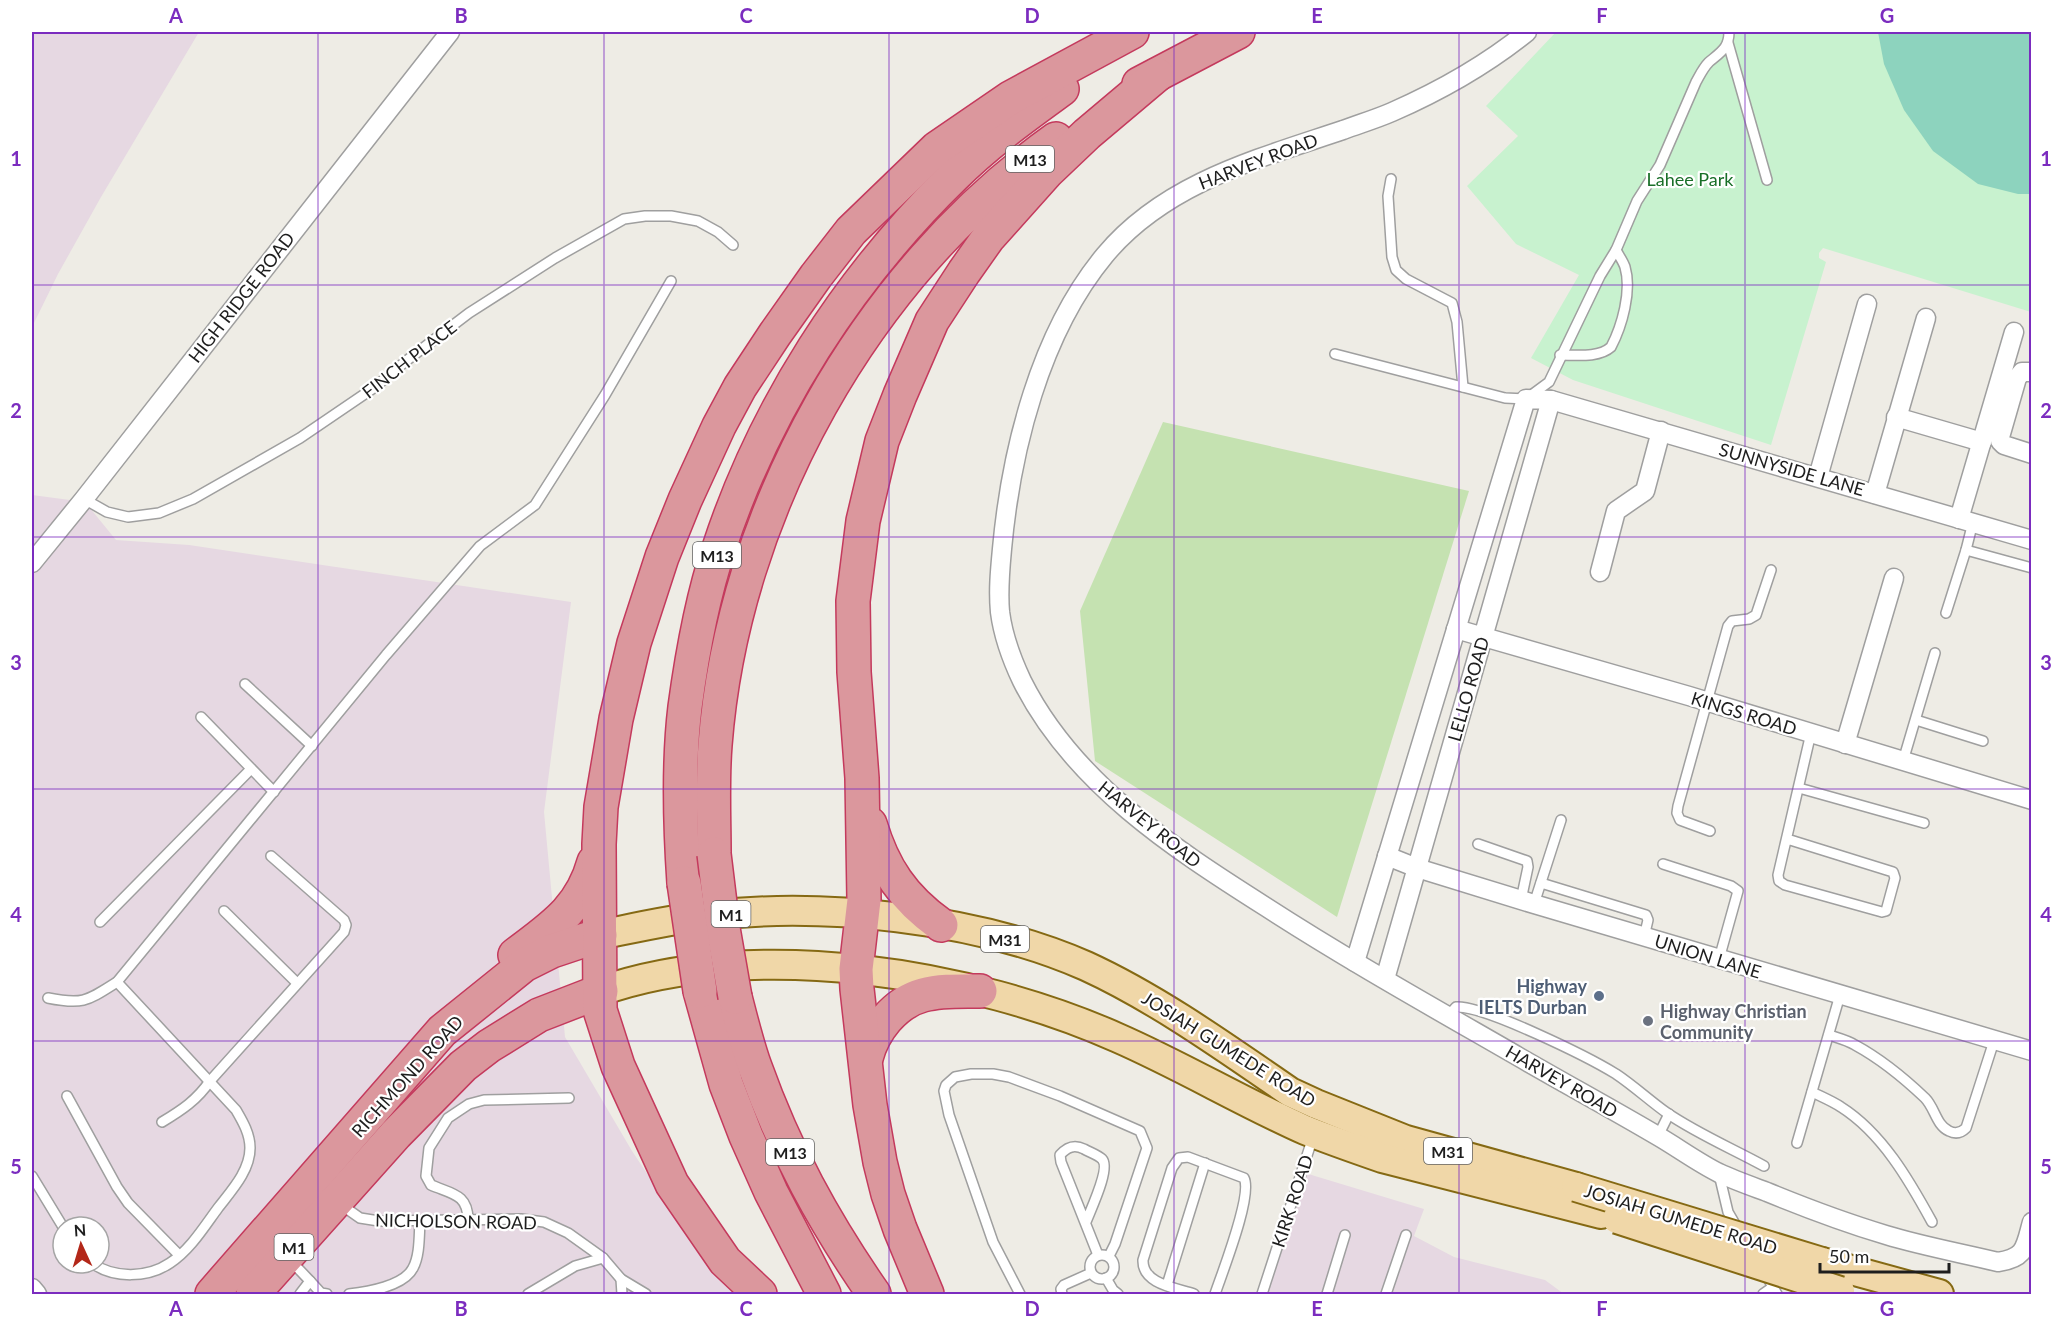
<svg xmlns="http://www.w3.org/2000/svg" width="2063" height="1326" font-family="Lato,sans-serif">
<rect width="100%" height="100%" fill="#eeece5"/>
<!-- industrial -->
<g fill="#e6d8e2" fill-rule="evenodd">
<path d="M32 32H199L101 197 58 274 32 327Z"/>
<path d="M32 495 85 502 116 540 189 545 571 602 544 812 565 1037 632 1151 700 1253 737 1294H32ZM63 1227H99V1263H63Z"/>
<path d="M1305 1173 1424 1209 1414 1236 1454 1257 1545 1280 1564 1294H1266Z"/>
</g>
<!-- grass -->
<path fill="#c5e2b1" d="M1163 422 1469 491 1337 917 1095 761 1080 611Z"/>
<!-- park -->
<path fill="#c8f2cf" d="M1556 32H2031V312L1823 248 1819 253V258L1826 262 1771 445 1573 380 1531 358 1579 275 1516 244 1467 186 1518 136 1486 106Z"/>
<!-- pitch -->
<path fill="#8dd3be" d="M1878 32H2031V194H2018L1978 184 1933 151 1904 110 1884 64Z"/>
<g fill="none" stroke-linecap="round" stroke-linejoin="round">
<defs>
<g id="lane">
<path d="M1728 43 1767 180"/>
<path d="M1391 179 1388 196 1392 257 1396 270 1406 279 1452 303 1457 322 1463 387"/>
<path d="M1335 354 1505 398 1526 399 1549 382 1600 276 1616 250 1637 201 1660 165 1696 82C1700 75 1703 68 1709 62 1721 52 1729 48 1729 32"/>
<path d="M1560 355C1576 355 1599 358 1611 347 1622 326 1632 291 1625 267 1623 261 1619 256 1616 250"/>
<path d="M84 499 107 512 128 517 159 513 193 499 300 438 375 387 406 361 469 313 555 258 624 219 645 216H671L698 221 718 232 733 245"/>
<path d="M1966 550 1973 522"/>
<path d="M1946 613 1966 550 2032 568"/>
<path d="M245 684 312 746"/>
<path d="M201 717 274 792"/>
<path d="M1916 720 1983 741"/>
<path d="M1903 761 1935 653"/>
<path d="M1799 788 1924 823"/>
<path d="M1710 831 1680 820 1677 813 1678 806 1728 626 1732 621 1749 619 1756 615 1771 570"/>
<path d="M1787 839 1893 872 1895 878 1886 911 1882 912 1785 885 1779 881 1778 875 1811 733"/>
<path d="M1478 844 1527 861 1528 867 1521 900"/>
<path d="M1663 864 1731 886 1738 891 1719 959"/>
<path d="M1541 883 1646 915 1648 920 1644 937"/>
<path d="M1534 904 1561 820"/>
<path d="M224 911 297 983"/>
<path d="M100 922 251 769"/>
<path d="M48 998C83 1005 87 1001 117 982L386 655 480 546 535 505 605 395 671 281"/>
<path d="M1448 1016 1456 1007C1484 1005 1590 1058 1616 1074 1634 1086 1650 1101 1667 1113 1696 1133 1733 1149 1764 1166"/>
<path d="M1829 1035C1838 1038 1847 1040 1855 1045 1879 1058 1905 1079 1925 1098 1935 1108 1936 1125 1949 1131 1955 1134 1961 1133 1966 1128L1994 1041"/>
<path d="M1812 1092C1822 1097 1832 1101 1841 1107 1882 1133 1909 1180 1932 1222"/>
<path d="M67 1096 117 1187 128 1203 179 1255"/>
<path d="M162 1122C182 1110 197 1100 210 1081L344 932 346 925 344 920 271 856"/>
<path d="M1658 1136 1669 1114"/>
<path d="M1797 1143 1840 995"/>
<path d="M1719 1174 1728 1212 1739 1231"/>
<path d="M32 1176 63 1227"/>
<path d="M340 1204 360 1218 379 1221 521 1219 544 1222 568 1233 603 1258 621 1279 646 1294"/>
<path d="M468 1220C468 1194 452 1194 431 1185L426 1176 429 1148 448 1118 469 1104 484 1100 569 1098"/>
<path d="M1086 1222C1090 1211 1111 1168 1102 1159 1098 1155 1089 1152 1084 1149 1074 1144 1067 1147 1060 1155L1061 1162 1098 1255"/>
<circle cx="1102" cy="1267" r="12"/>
<path d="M290 1260 310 1281 300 1294"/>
<path d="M92 1263C114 1279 148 1278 170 1263 190 1250 204 1227 218 1208 231 1191 250 1171 250 1148 250 1134 243 1122 236 1110L117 982"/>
<path d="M1765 1273 1777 1294"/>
<path d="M1106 1278 1113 1290 1118 1294"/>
<path d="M621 1279 622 1294"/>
<path d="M310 1281 321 1293 327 1294"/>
<path d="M1167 1285 1205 1163"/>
<path d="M349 1294C367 1292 404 1286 413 1268 420 1255 419 1236 420 1221"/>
<path d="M528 1294 575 1266 603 1258"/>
<path d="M1020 1294 993 1242 949 1115 944 1091 946 1085 955 1077 971 1074H993L1009 1077 1060 1096 1140 1131 1147 1148 1115 1244 1109 1256"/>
<path d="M1062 1294 1061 1289 1064 1285 1091 1273"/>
<path d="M1194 1294C1176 1288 1142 1284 1143 1260L1172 1168 1179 1158 1188 1157 1244 1178C1253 1195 1222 1273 1215 1294"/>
<path d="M1262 1294 1313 1137"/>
<path d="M1327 1294 1345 1235"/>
<path d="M1386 1294 1406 1235"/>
<path d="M1763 1294 1773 1287"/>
</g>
<g id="street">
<path d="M1527 32C1486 65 1440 91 1392 112 1376 119 1359 124 1343 130 1257 159 1165 183 1105 255 1040 333 1011 450 1002 549 1000 570 998 590 1000 612 1003 635 1012 660 1022 681 1073 783 1173 848 1266 907 1348 960 1434 1008 1519 1057 1564 1083 1610 1108 1656 1135 1677 1147 1697 1162 1719 1173 1734 1180 1751 1186 1767 1192 1806 1208 1846 1223 1886 1235 1922 1246 1961 1253 1998 1262 2026 1258 2025 1247 2032 1222"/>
<path d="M2032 372H2022L2017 378 2000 437V441L2004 445 2032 454"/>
<path d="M1896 417 1982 442"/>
<path d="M1818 477 1867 304"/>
<path d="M1875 494 1926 318"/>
<path d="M1959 519 2014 332"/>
<path d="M32 563 84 499 450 32"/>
<path d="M1600 572 1616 511 1645 491 1661 431"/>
<path d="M1456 629 1689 696 2032 800"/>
<path d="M1845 744 1894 578"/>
<path d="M1387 856 1417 868 1534 904 2032 1051"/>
<path d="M1355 962 1526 399 1551 400 2032 540"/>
<path d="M1385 979 1551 400"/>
<path d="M32 1288 37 1294"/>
</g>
<g id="primary">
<path d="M600 935C634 928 668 920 703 916 823 902 974 917 1086 966 1156 998 1226 1048 1290 1092L1316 1104 1406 1140 1576 1187"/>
<path d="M601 991C754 937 973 973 1118 1038 1182 1066 1242 1102 1305 1130 1330 1140 1356 1149 1382 1158L1601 1214"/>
<path d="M1822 1262 1939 1294"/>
</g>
<g id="highway">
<path d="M1139 84 1238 32"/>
<path d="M870 824C883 868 903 898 941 925"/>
<path d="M714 854C714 818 712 781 715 745 733 511 865 275 1056 139"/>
<path d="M684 883C680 825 678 765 685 707 692 655 702 598 719 548 765 408 848 279 954 176 987 143 1025 116 1062 89"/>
<path d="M515 955C552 927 581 909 594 862"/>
<path d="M700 991 726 1084 746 1136 771 1192 824 1294"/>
<path d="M735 997C741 1020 747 1045 755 1067 785 1151 824 1222 874 1294"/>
<path d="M866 1058C873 1031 894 1003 923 995 941 990 961 991 980 991"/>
<path d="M212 1294 442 1031 524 965 552 951 600 935"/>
<path d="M253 1294 396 1134 463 1066 489 1046 539 1015 601 991"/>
<path d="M760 1294 725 1261 672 1184 618 1066 600 1010 599 844 601 807 616 719 634 643 662 557 685 500 719 426 740 387 775 334 816 276 851 231 937 148 1010 98 1132 32"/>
<path d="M927 1294 900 1229 888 1194 880 1162 870 1105 857 989 856 969 864 900 862 778 854 672 853 601 863 521 882 441 900 395 932 321 964 272 988 238 1047 172 1087 134 1157 75"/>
</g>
</defs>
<!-- lane casing -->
<use href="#lane" stroke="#9f9f9f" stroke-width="12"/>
<!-- street casing -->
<use href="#street" stroke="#9f9f9f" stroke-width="21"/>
<!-- primary casing -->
<use href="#primary" stroke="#856913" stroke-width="32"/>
<!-- highway casing -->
<use href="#highway" stroke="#c43a5d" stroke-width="36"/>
<!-- lane -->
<use href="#lane" stroke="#fff" stroke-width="9"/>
<!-- street -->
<use href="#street" stroke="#fff" stroke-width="18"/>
<!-- primary -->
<use href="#primary" stroke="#f0d7a8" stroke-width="28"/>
<!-- highway -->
<use href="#highway" stroke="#db979d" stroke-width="33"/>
<defs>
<g id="primary-bridge">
<path d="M1576 1187 1822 1262"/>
<path d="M1617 1219 1840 1291"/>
</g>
<g id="highway-bridge">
<path d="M714 854 723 928 735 997"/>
<path d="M684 883 700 991"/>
</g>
</defs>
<!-- primary-bridge casing -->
<use href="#primary-bridge" stroke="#856913" stroke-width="32" stroke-linecap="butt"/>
<!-- highway-bridge casing -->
<use href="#highway-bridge" stroke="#c43a5d" stroke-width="36" stroke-linecap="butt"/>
<!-- primary-bridge -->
<use href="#primary-bridge" stroke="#f0d7a8" stroke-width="28"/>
<!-- highway-bridge -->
<use href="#highway-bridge" stroke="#db979d" stroke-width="33"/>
</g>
<!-- grid -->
<path fill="none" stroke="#7b2cbf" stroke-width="1.5" stroke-opacity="0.55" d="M318 32V1294M604 32V1294M889 32V1294M1174 32V1294M1459 32V1294M1745 32V1294M32 285H2032M32 537H2032M32 789H2032M32 1041H2032"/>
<!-- markers -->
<circle fill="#5c6f8a" stroke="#fff" stroke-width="2" cx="1599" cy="996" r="6"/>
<circle fill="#6b7280" stroke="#fff" stroke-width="2" cx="1648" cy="1021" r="6"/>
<g text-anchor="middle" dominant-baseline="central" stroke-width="4.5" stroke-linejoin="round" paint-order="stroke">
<!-- shield labels -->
<g fill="#fff" stroke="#626262" stroke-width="1.5">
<rect x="1006" y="146" width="48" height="26" rx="4.5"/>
<rect x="693" y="542" width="48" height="26" rx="4.5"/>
<rect x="711.5" y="901" width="39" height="26" rx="4.5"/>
<rect x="981" y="926" width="48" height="26" rx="4.5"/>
<rect x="1424" y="1138" width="48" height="26" rx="4.5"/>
<rect x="766" y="1139" width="48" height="26" rx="4.5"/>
<rect x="274.5" y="1234" width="39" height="26" rx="4.5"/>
</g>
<g font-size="16" font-weight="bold" fill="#1e1e1e">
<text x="1030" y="159">M13</text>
<text x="717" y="555">M13</text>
<text x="731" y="914">M1</text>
<text x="1005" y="939">M31</text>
<text x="1448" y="1151">M31</text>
<text x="790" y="1152">M13</text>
<text x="294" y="1247">M1</text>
</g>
<!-- street labels -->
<g font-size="18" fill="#1e1e1e" stroke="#fff">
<text transform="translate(1258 161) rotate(-21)">HARVEY ROAD</text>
<text transform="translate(241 297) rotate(-52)">HIGH RIDGE ROAD</text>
<text transform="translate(409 359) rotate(-38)">FINCH PLACE</text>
<text transform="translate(1792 469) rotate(16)">SUNNYSIDE LANE</text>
<text transform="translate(1468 689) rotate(-74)">LELLO ROAD</text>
<text transform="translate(1744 713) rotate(17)">KINGS ROAD</text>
<text transform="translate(1150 824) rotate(39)">HARVEY ROAD</text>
<text transform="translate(1708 956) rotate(17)">UNION LANE</text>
<text transform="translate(1229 1049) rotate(32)">JOSIAH GUMEDE ROAD</text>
<text transform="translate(407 1076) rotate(-48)">RICHMOND ROAD</text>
<text transform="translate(1562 1081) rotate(30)">HARVEY ROAD</text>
<text transform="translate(1292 1201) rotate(-72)">KIRK ROAD</text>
<text transform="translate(1681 1219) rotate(17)">JOSIAH GUMEDE ROAD</text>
<text transform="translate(456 1221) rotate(1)">NICHOLSON ROAD</text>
</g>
<!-- park labels -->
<g font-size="18" fill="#196f28" stroke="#fff">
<text x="1690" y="179">Lahee Park</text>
</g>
<!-- service labels -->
<g font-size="18" font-weight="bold" fill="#4e5e75" stroke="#fff" text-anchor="end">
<text x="1587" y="986">Highway<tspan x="1587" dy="21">IELTS Durban</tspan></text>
</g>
<!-- worship labels -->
<g font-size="18" font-weight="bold" fill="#5b616d" stroke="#fff" text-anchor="start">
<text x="1660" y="1011">Highway Christian<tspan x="1660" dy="21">Community</tspan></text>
</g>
</g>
<!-- border -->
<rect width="2063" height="1326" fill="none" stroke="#ffffff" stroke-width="66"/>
<!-- north arrow -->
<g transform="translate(81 1245) rotate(356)"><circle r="28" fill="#ffffff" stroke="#a5a5a5" stroke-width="1.5"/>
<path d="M0-4.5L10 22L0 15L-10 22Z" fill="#b32719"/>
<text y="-9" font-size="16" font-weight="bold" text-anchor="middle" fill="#1e1e1e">N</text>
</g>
<!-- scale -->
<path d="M1820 1263v9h129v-9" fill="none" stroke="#1e1e1e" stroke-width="3"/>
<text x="1829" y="1263" font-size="18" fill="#1e1e1e" stroke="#ffffff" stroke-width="4.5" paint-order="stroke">50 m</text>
<rect x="33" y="33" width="1997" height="1260" fill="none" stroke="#7b2cbf" stroke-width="2"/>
<g font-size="20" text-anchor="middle" font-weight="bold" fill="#7b2cbf">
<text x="176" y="23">A</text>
<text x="461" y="23">B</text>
<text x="746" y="23">C</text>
<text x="1032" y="23">D</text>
<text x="1317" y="23">E</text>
<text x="1602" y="23">F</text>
<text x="1887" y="23">G</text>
<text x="16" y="166">1</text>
<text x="2046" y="166">1</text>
<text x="16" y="418">2</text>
<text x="2046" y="418">2</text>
<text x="16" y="670">3</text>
<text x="2046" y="670">3</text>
<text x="16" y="922">4</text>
<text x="2046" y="922">4</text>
<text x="16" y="1174">5</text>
<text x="2046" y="1174">5</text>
<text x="176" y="1316">A</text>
<text x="461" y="1316">B</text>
<text x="746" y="1316">C</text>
<text x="1032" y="1316">D</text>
<text x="1317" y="1316">E</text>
<text x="1602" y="1316">F</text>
<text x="1887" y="1316">G</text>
</g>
</svg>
